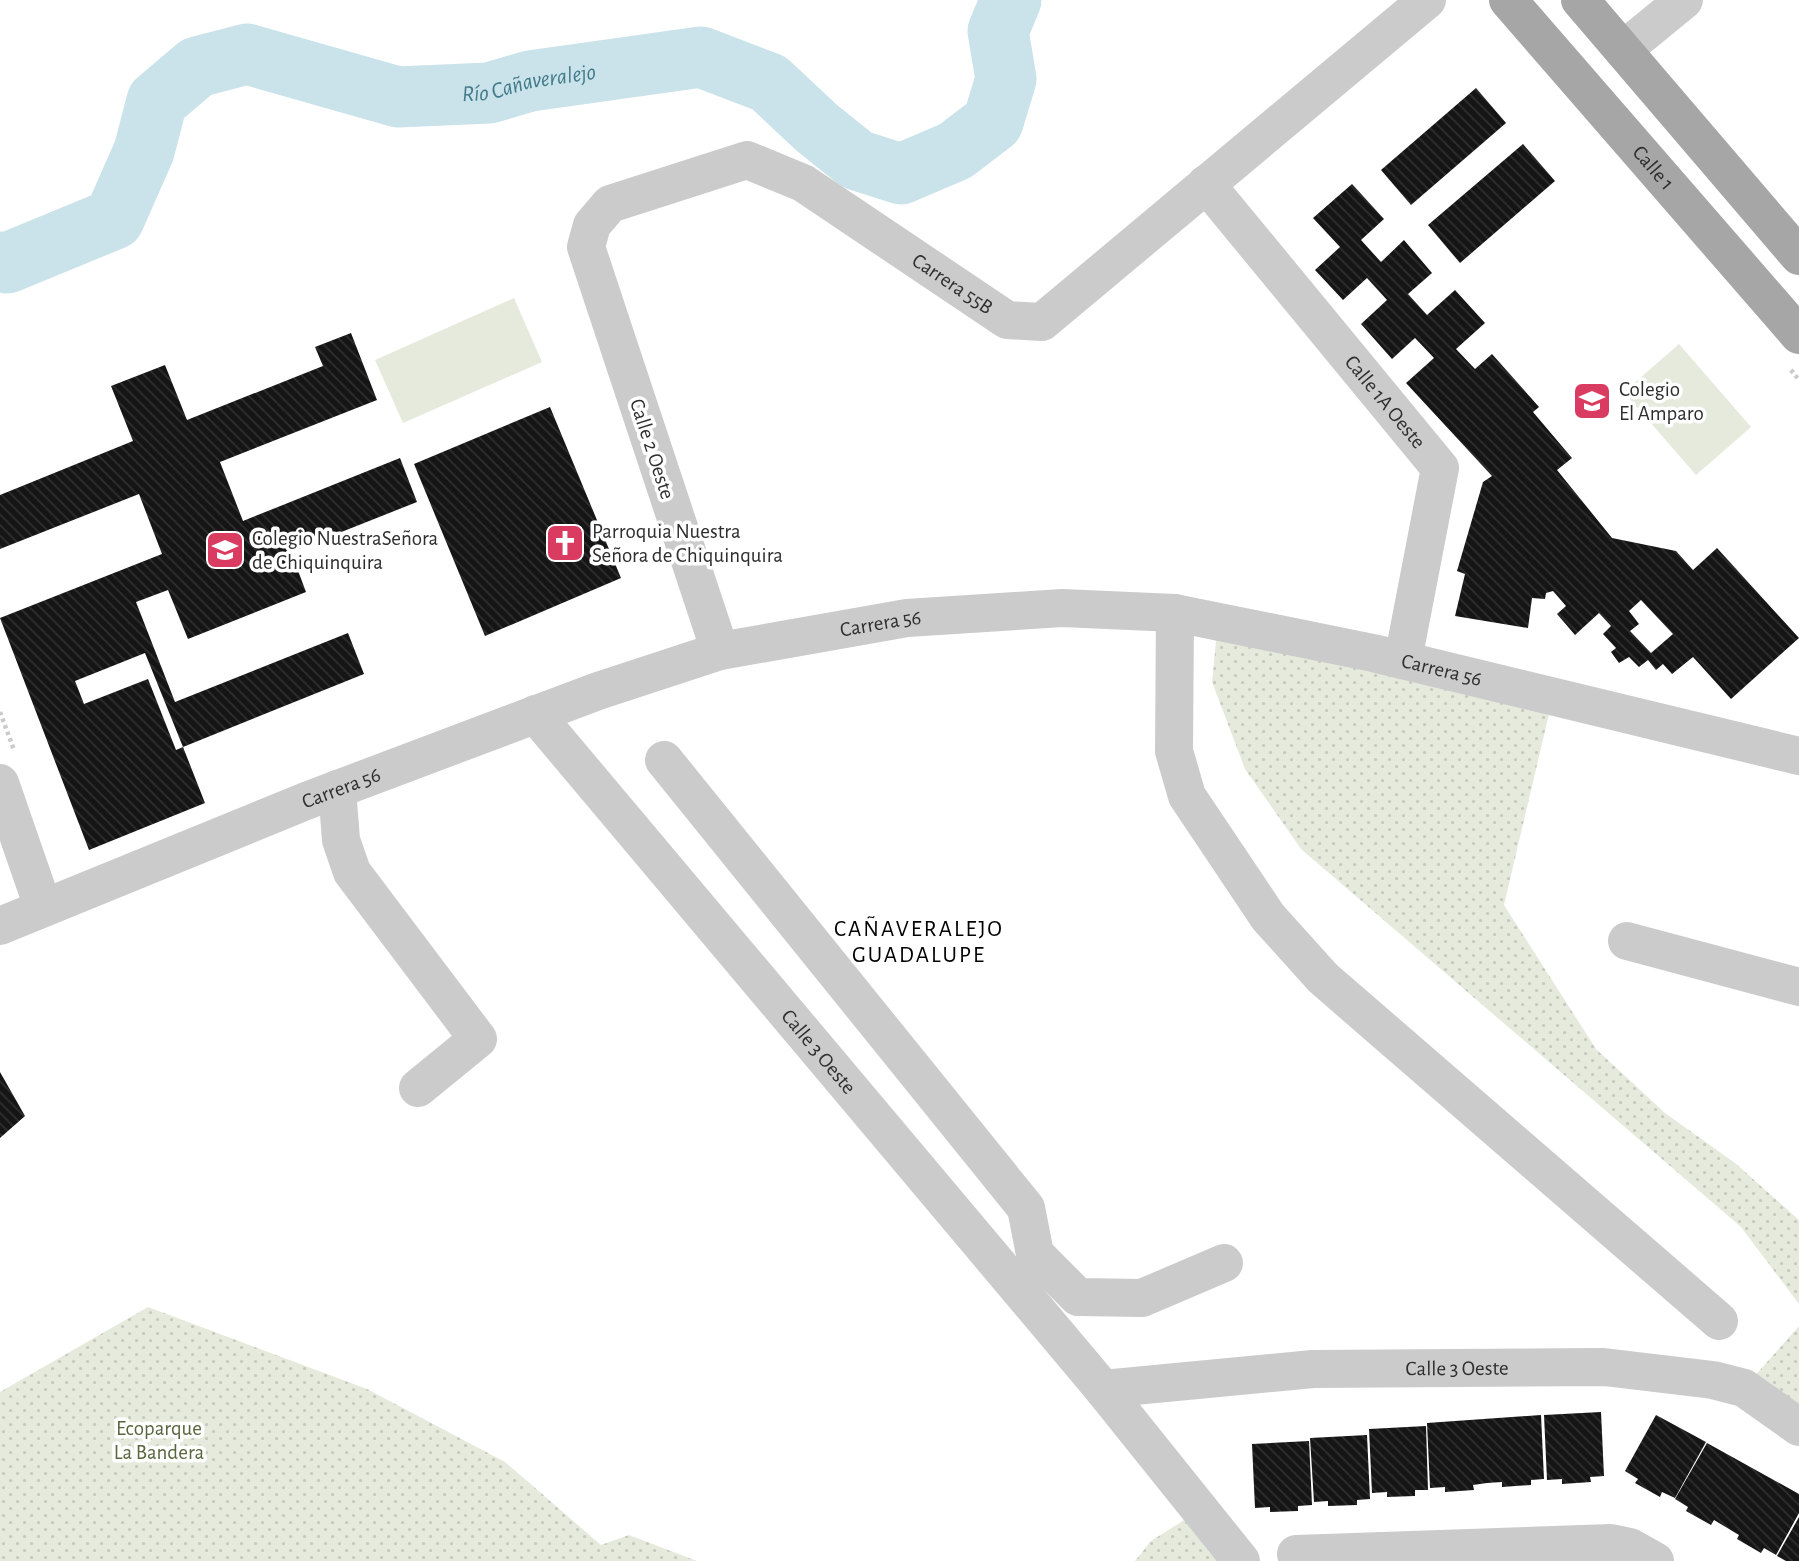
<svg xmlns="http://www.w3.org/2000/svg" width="1799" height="1561" font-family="'Alegreya Sans',sans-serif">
<defs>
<pattern id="grass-dots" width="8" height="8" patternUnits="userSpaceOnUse" patternTransform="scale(1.75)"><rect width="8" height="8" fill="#e6eadc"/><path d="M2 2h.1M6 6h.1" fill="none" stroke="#c6c9bd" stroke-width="1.8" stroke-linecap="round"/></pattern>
<pattern id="building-back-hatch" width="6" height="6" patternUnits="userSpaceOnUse" patternTransform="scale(1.75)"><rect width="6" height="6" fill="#151515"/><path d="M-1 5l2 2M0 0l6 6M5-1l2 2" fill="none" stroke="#2f2f2f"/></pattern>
</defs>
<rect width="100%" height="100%" fill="#fff"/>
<!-- grass -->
<g fill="url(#grass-dots)">
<path d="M1218 621 1553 697 1504 905 1596 1049 1665 1113 1735 1163 1799 1220V1304L1741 1227 1301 849 1245 769 1212 682Z"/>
<path d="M148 1307 367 1389 505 1462 601 1545 629 1535 697 1561H0V1392Z"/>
<path d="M1799 1326V1427L1744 1388Z"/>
<path d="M1200 1510 1241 1561H1135L1151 1541Z"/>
</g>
<!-- pitch -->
<g fill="#e6eadc">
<path d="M514 298 542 362 403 423 375 360Z"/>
<path d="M1679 344 1751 427 1696 475 1624 392Z"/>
</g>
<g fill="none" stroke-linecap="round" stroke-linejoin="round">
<!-- river -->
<path stroke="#cae2e9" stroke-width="61" id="s1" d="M0 262 7 263 114 219 144 151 157 101 197 67 247 54 398 97 489 93 530 81 701 57 769 83 817 128 857 160 901 174 955 151 993 122 1006 79 998 31 1011 0"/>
</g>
<!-- building -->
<g fill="url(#building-back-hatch)" fill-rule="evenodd">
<path d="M1476 88 1506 123 1411 205 1381 170Z"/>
<path d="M1523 144 1555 181 1460 263 1428 225Z"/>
<path d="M1352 184 1384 219 1361 240 1381 262 1404 240 1432 273 1408 294 1427 315 1455 290 1485 323 1456 349 1475 369 1492 354 1539 407 1533 412 1572 458 1557 470 1612 538 1676 551 1693 570 1717 548 1799 638 1731 699 1693 657 1672 674 1663 664 1656 670 1648 660 1639 667 1629 657 1619 663 1611 652 1616 648 1603 634 1611 626 1599 613 1575 635 1557 614 1566 606 1553 591 1546 593 1545 599 1532 598 1528 628 1455 616 1465 574 1457 571 1483 482 1492 476 1406 383 1434 358 1415 338 1392 359 1361 324 1387 300 1367 278 1343 300 1315 270 1340 247 1313 218ZM1641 600 1673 634 1651 653 1630 631 1639 624 1629 611Z"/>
<path d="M351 333 377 400 220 462 243 521 400 458 417 502 291 552 306 592 188 639 168 590 136 602 175 702 348 633 364 674 183 747 145 653 75 681 84 704 148 679 176 750 183 747 205 803 89 850 0 618 162 554 139 494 0 549V495L133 441 111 386 165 365 187 420 323 366 315 347Z"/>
<path d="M550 407 621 578 485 636 414 464Z"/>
<path d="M0 1072 25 1116 0 1138Z"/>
<path d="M1601 1412 1604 1476 1590 1477 1591 1482 1562 1484V1479L1547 1480 1544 1415Z"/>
<path d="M1541 1415 1544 1479 1531 1480V1485L1502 1487V1482L1487 1483 1473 1485 1474 1490 1445 1492V1487L1430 1488 1427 1423Z"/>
<path d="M1656 1415 1706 1442 1675 1498 1662 1492 1660 1497 1635 1483 1638 1479 1625 1471Z"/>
<path d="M1426 1426 1428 1490H1415V1496L1387 1497V1492L1372 1493 1369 1429Z"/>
<path d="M1367 1435 1370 1499 1357 1500V1505L1328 1506V1501L1314 1502 1310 1438Z"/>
<path d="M1309 1441 1312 1505 1298 1506V1511L1270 1512V1507L1255 1508 1252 1444Z"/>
<path d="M1707 1443 1799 1494V1513L1776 1555 1764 1548 1761 1553 1737 1539 1739 1535 1714 1520 1711 1525 1686 1511 1688 1507 1675 1499Z"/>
<path d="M1799 1517V1561H1786L1777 1556Z"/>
</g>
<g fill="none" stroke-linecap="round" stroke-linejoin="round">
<!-- path -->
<g stroke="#cbcbcb" stroke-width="4.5" stroke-dasharray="3.5 3.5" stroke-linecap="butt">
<path d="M1791 370 1799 380"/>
<path d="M0 712 14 750"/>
</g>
<!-- minor -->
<g stroke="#cbcbcb" stroke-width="38">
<path d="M1623 50 1684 0"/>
<path id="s2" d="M1206 184 1440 468 1403 660"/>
<path d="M1175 613 1174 751 1187 796 1268 917 1323 978 1719 1321"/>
<path id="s3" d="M720 651 586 247 592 225 610 204 747 160 803 183 1007 320 1042 322 1427 0"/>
<path id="s4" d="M535 714 1103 1389 1241 1561"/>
<path d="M664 760 1026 1208 1035 1254 1078 1297 1142 1298 1224 1263"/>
<path d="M0 783 43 907"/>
<path d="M337 789 341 840 352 872 478 1039 418 1088"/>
<path id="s5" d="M0 926 306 801 598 691 720 651 907 618 1062 608 1175 613 1373 653 1799 756"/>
<path d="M1627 941 1799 987"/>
<path id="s6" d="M1103 1389 1313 1369 1604 1367 1713 1380 1744 1388 1799 1427"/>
<path d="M1296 1554 1611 1543 1630 1547 1655 1561"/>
</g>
<!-- major -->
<g stroke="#a6a6a6" stroke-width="38">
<path id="s7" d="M1508 0 1799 335"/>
<path d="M1580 0 1799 256"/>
</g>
</g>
<!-- icons -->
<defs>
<symbol id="school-square" viewBox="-11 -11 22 22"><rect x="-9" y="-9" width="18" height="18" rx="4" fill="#d93b61" stroke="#fff"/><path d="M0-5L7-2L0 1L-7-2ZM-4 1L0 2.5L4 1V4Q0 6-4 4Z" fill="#fff"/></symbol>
<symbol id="church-square" viewBox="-11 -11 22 22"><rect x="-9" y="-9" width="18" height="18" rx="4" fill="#d93b61" stroke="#fff"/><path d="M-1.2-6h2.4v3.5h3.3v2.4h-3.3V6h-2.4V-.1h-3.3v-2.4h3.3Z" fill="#fff"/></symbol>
</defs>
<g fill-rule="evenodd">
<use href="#school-square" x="1570" y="379" width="44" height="44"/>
<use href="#church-square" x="543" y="521" width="44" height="44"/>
<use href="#school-square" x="203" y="528" width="44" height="44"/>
</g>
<g text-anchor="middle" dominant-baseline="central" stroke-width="7" stroke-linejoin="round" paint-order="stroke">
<!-- street labels -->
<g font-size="21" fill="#2e2e2e" stroke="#fff">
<text stroke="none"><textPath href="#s7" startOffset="222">Calle 1</textPath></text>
<text stroke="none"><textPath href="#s3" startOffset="861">Carrera 55B</textPath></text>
<text stroke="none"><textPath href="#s2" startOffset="282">Calle 1A Oeste</textPath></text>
<text transform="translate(652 449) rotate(72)">Calle 2 Oeste</text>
<text stroke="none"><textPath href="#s5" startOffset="934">Carrera 56</textPath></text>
<text stroke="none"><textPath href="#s5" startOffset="1502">Carrera 56</textPath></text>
<text stroke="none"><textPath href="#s5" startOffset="368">Carrera 56</textPath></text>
<text stroke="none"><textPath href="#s4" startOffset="441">Calle 3 Oeste</textPath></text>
<text stroke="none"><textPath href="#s6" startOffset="355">Calle 3 Oeste</textPath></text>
</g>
<!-- poi labels -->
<g font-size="21" fill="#2e2e2e" stroke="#fff" text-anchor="start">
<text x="1619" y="389">Colegio<tspan x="1619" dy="24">El Amparo</tspan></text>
<text x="592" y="531">Parroquia Nuestra<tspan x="592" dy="24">Señora de Chiquinquira</tspan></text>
<text x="252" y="538">Colegio NuestraSeñora<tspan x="252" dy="24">de Chiquinquira</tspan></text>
</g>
<!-- park labels -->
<g font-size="21" fill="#58663e" stroke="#fff">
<text x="159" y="1428">Ecoparque<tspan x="159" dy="24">La Bandera</tspan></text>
</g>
<!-- water labels -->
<g font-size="23" font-style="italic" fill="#417a8a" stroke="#fff">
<text stroke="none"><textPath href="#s1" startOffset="642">Río Cañaveralejo</textPath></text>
</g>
<!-- neighbourhood labels -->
<g font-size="23" letter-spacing="2" fill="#000" stroke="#fff">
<text x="919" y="929">CAÑAVERALEJO<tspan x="919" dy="26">GUADALUPE</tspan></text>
</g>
</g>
</svg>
